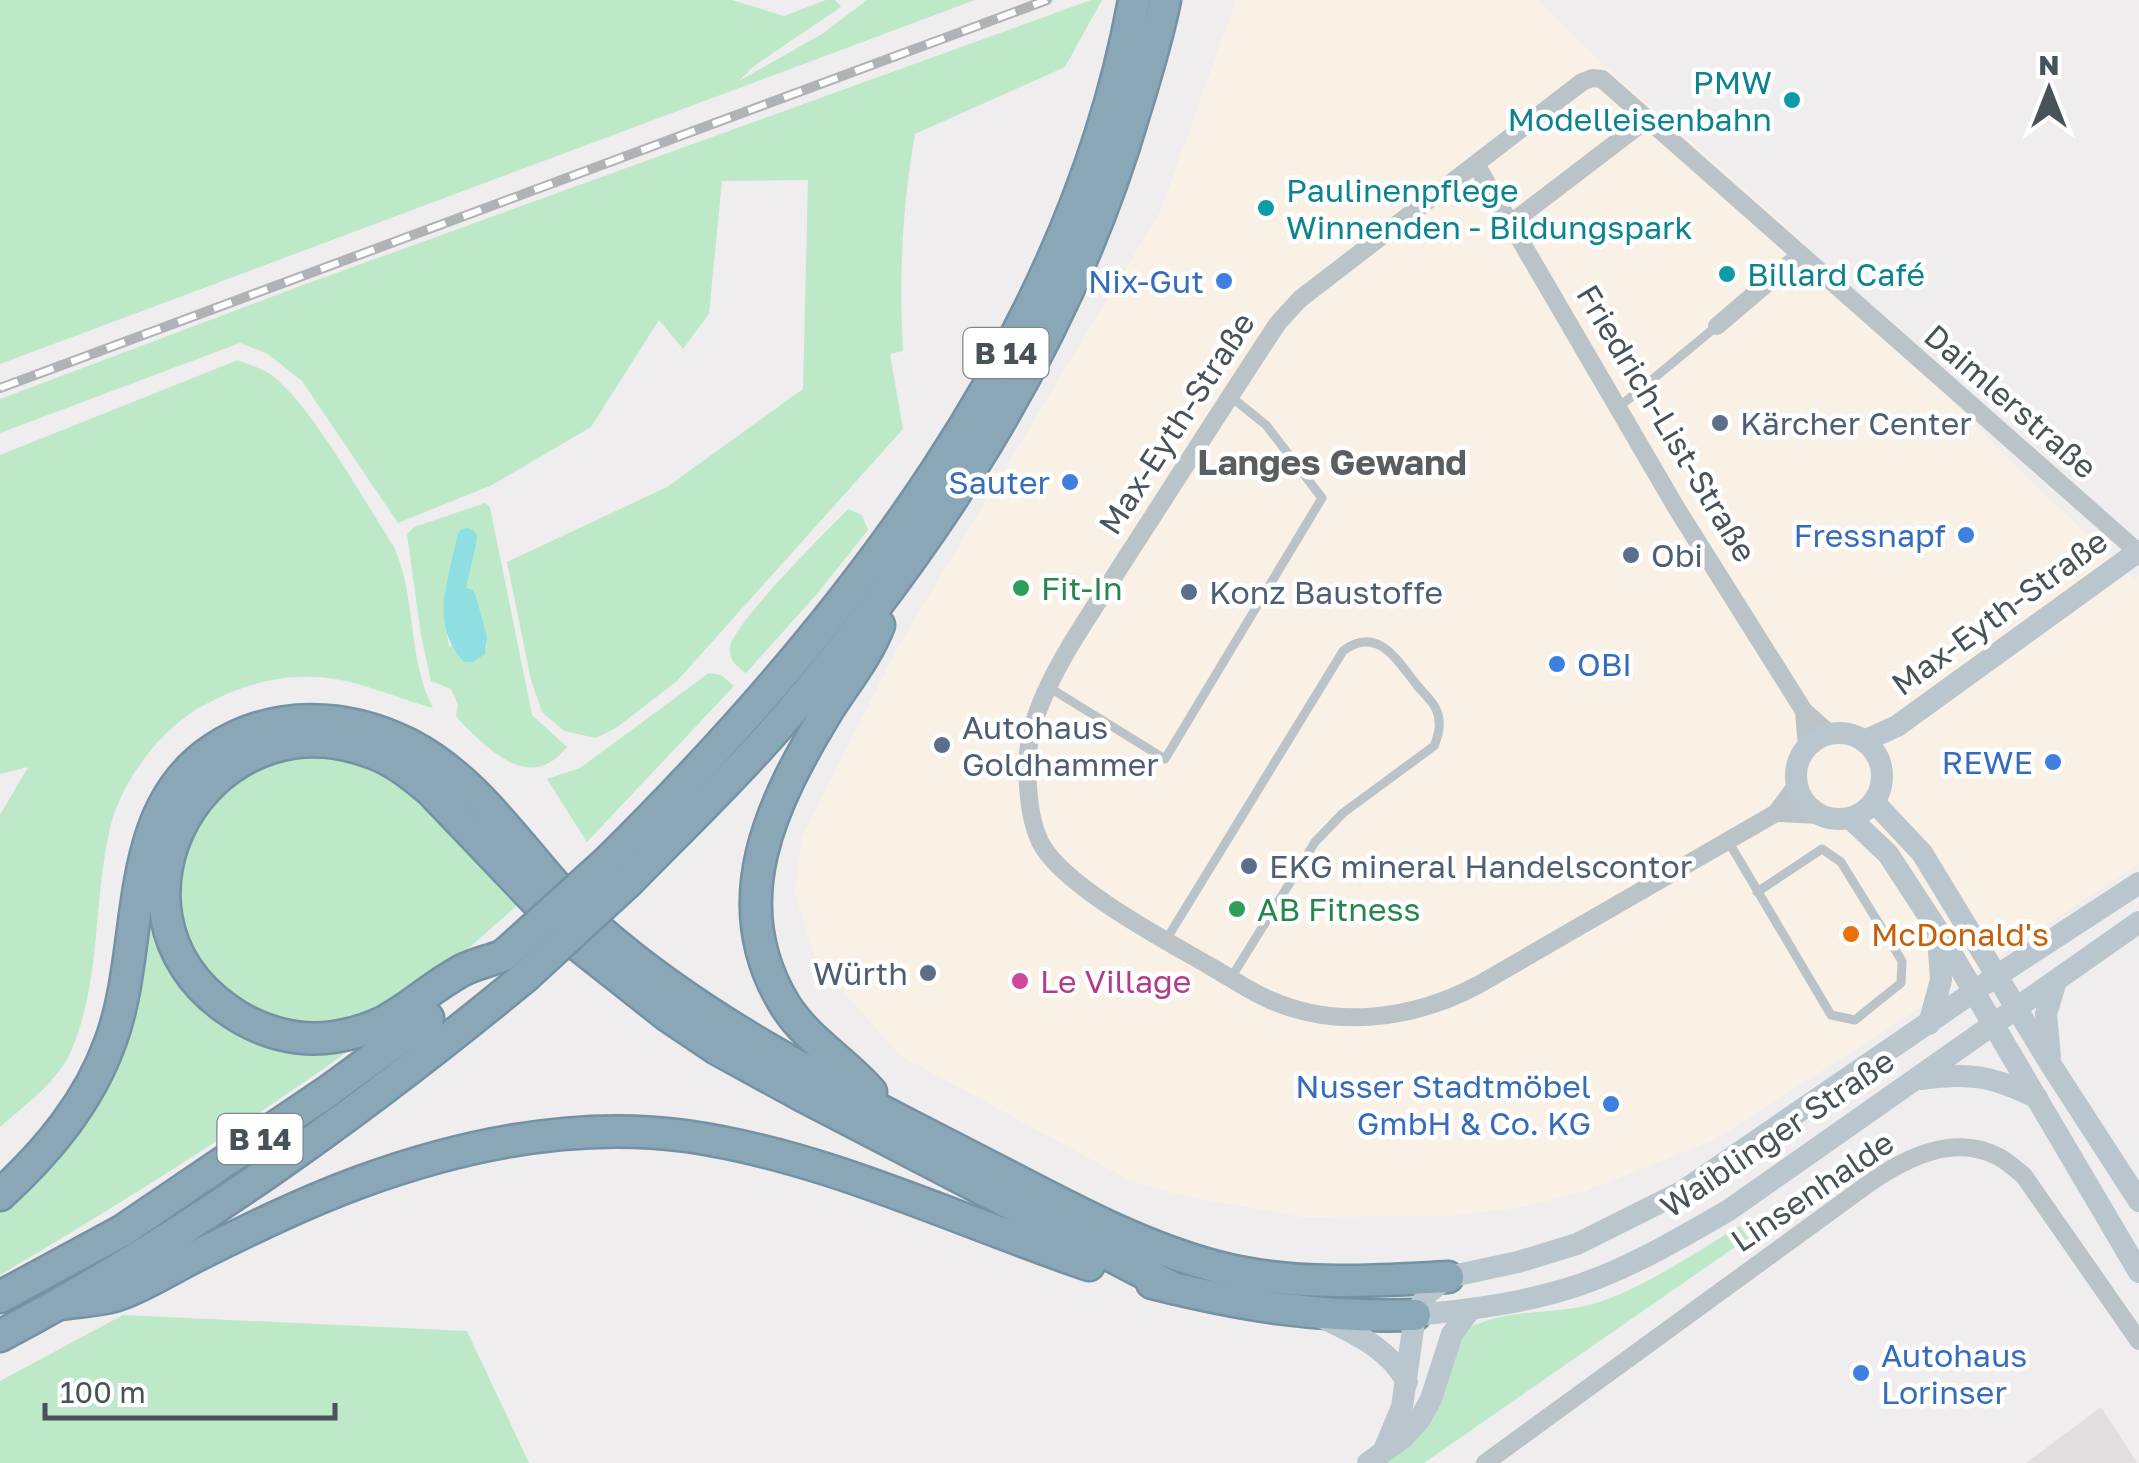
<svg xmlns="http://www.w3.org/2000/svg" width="2139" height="1463" font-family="'Golos Text',sans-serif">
<rect width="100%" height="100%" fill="#efeded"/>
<!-- commercial -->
<path fill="#f9f1e6" d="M1236 0H1537L1606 67 1784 224 2005 456 2134 579 2139 576V863L1966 979 1712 1141 1586 1191 1528 1206 1454 1216 1301 1217 1183 1196 1131 1181 901 1056 817 963 795 894 802 837 899 645 1161 210Z"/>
<!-- education -->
<path fill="#e0dede" d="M2101 1407 2137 1463H2026Z"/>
<!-- green -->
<g fill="#bee9c8" fill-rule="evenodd">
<path d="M0 0H732L784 16 826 0H835L841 7 754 66 739 81 822 34 867 0H975L0 364Z"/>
<path d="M1091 0H1102L1065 67 915 134C902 209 899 275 903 351L890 354 903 429 677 681 616 728 596 738 564 731 542 712 531 680 507 562 667 487 803 389 808 180 722 181 709 314 683 349 659 320 591 427 492 485 398 523 302 381 268 354 240 343 0 433V399L303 285Z"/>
<path d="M238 360C247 364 258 367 267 372 307 397 366 504 394 547 417 598 407 658 433 708 394 698 355 678 315 677 277 675 239 686 206 704 161 727 119 783 109 833 93 907 101 978 72 1049 59 1081 25 1105 0 1127V815L28 767 0 774V455Z"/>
<path d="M485 503 490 507 532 715 567 747C531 792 492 753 462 723L456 716 458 705 451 689 431 681 421 635 407 534 414 527ZM476 596 487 648 449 646 447 634Z"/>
<path d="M848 509 862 515 868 530 817 594 746 673C737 666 729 661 730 648 732 624 827 531 848 509Z"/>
<path d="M709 673 721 675 734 686 587 842 547 779 580 768Z"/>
<path d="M281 753 351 755 418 794 520 903 428 984 392 1006 322 1027 272 1021 228 996 191 949 180 923V858L209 801Z"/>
<path d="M156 863 210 1008 364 1040C246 1125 125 1201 0 1275V1208L136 1004Z"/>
<path d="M1740 1226 1748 1238 1424 1463H1383L1467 1329C1508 1307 1553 1316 1596 1303 1646 1287 1694 1253 1740 1226Z"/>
<path d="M123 1315 467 1331 529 1463H0V1381Z"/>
</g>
<!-- water -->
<path fill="#8fdfe2" d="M460 586 473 590 476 596 487 637 485 654 473 662H464C445 642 441 618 445 591Z"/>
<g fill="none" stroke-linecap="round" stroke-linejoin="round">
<!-- canal -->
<path stroke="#8fdfe2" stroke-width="20" d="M456 587 467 538"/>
<defs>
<g id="highway">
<path d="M607 862C845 627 1073 338 1134 0"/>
<path d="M627 883C676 833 727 784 774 731 932 550 1065 348 1133 117 1145 78 1157 40 1165 0"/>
<path d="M504 955C490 961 474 964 461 971 411 999 397 1027 334 1037 297 1043 257 1031 227 1009 85 909 206 689 373 753 395 761 413 776 430 790L578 945 668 1016 717 1049 801 1095 1173 1288"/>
<path d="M871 1092C844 1061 807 1040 785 1005 722 902 772 802 828 710 845 683 868 655 879 625"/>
<path d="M0 1195C48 1151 89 1102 111 1040 146 944 119 811 214 749 273 710 346 713 408 744 489 785 533 873 600 931 709 1026 843 1091 971 1157 1050 1197 1130 1244 1217 1267 1293 1287 1371 1281 1448 1277"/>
<path d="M1152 1283C1244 1306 1320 1318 1415 1315"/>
<path d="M0 1297 122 1231 327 1092 428 1018"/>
<path d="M60 1304C79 1301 102 1301 120 1294 145 1285 170 1269 194 1257 248 1230 303 1203 360 1182 464 1144 575 1121 686 1136 827 1156 956 1220 1089 1265"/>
<path d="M0 1336C189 1236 361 1112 526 976"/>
</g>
</defs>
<!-- highway casing -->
<use href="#highway" stroke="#7492a3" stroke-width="35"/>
<!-- lane -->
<g stroke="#b9c3c8" stroke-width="9">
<path d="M1619 407 1717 326"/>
<path d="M1050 688 1165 759 1322 498 1266 425 1230 396"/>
<path d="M1728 841 1831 1015 1855 1020 1901 983 1902 961 1841 862 1822 849 1757 892"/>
<path d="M1166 940 1343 651C1377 625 1397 660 1416 684 1422 692 1432 700 1436 709 1442 722 1439 734 1434 746L1343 813 1315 842 1231 978"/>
</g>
<!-- street -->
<g stroke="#b9c3c8" stroke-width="18">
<path d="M1477 166 1677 509 1804 711 1830 734"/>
<path d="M1511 223 1646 120"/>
<path d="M1717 326 1800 255"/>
<path d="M1804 711 1807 748"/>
<path d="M1797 785 1776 813 1478 985C1414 1019 1336 1030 1268 999 1247 990 1228 976 1208 965 1165 940 1069 889 1043 847 1026 819 1023 754 1034 722 1052 666 1091 614 1122 564 1174 484 1225 403 1278 323L1300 299 1582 82 1592 78 1602 79 2138 552"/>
<path d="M1776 813 1820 815"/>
<path d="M1485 1463 1868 1184C1905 1158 1954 1133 1999 1157 2008 1162 2017 1170 2024 1176L2139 1341"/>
</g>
<!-- secondary -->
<g stroke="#bac6cd" stroke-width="22">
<circle cx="1839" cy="776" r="43"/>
<path d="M1864 741 1897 726 2139 551"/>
<path d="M1874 802 1922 853 2051 1065 2139 1201"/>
<path d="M1850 818 1888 854 1937 929 2139 1272"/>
<path d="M1929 1024 1941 980 1938 937"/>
<path d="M2050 1057 2046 1014 2056 981"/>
<path d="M1921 1079C1968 1072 1994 1076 2037 1098"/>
<path d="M1415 1315C1470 1310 1524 1303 1576 1286 1630 1268 1679 1239 1729 1210L2139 922"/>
<path d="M1319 1316C1353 1333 1388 1347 1407 1382"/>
<path d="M1385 1448 1402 1407 1415 1315 1428 1293 1448 1277 1518 1262 1577 1244 1683 1191 1998 975 2139 883"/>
<path d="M1368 1463 1404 1437 1420 1419 1431 1399 1452 1334 1470 1310"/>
</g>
<!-- highway -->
<use href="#highway" stroke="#89a7b7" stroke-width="30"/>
<defs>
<path id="rail" d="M0 388 1047 0"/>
</defs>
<!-- rail casing -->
<use href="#rail" stroke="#afb3b6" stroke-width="10"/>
<!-- rail -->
<use href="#rail" stroke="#fff" stroke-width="6" stroke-dasharray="19" stroke-linecap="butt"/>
<defs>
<g id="highway-bridge">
<path d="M504 955 607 862"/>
<path d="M526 976 627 883"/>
</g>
</defs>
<!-- highway-bridge casing -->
<use href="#highway-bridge" stroke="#7492a3" stroke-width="35" stroke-linecap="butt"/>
<!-- highway-bridge -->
<use href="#highway-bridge" stroke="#89a7b7" stroke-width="30"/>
</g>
<!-- markers -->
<g fill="#0f9aa8" stroke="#fff" stroke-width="4">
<circle cx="1792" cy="100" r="10"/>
<circle cx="1266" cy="208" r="10"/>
<circle cx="1727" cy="274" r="10"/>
</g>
<g fill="#3f7fe0" stroke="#fff" stroke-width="4">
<circle cx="1224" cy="281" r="10"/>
<circle cx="1070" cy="482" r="10"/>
<circle cx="1966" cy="535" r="10"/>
<circle cx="1557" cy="664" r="10"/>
<circle cx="2053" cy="762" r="10"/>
<circle cx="1611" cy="1104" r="10"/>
<circle cx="1861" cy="1373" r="10"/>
</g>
<g fill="#5c6f8a" stroke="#fff" stroke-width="4">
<circle cx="1720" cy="423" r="10"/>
<circle cx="1631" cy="555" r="10"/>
<circle cx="1189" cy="592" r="10"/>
<circle cx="942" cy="745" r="10"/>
<circle cx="1249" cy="866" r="10"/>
<circle cx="928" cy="973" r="10"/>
</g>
<g fill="#2e9e5b" stroke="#fff" stroke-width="4">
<circle cx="1021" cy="588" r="10"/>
<circle cx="1237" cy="909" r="10"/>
</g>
<circle fill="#e8710a" stroke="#fff" stroke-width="4" cx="1851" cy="934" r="10"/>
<circle fill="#d1479c" stroke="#fff" stroke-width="4" cx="1020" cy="981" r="10"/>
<g text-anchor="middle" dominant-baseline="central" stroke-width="9" stroke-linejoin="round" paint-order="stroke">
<!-- shield labels -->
<g fill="#fff" stroke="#7e878a" stroke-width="2.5">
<rect x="963.5" y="328" width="85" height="50" rx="8"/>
<rect x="217.5" y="1114" width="85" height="50" rx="8"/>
</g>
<g font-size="30" font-weight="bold" fill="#475358">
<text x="1006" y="353">B 14</text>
<text x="260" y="1139">B 14</text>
</g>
<!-- culture labels -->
<g font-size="32" fill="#0d838f" stroke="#fff" text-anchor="start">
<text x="1772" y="82" text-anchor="end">PMW<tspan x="1772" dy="37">Modelleisenbahn</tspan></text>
<text x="1286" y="190">Paulinenpflege<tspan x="1286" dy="37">Winnenden - Bildungspark</tspan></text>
<text x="1747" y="274">Billard Café</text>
</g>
<!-- shop labels -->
<g font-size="32" fill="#366cbe" stroke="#fff" text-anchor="end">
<text x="1204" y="281">Nix-Gut</text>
<text x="1050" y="482">Sauter</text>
<text x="1946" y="535">Fressnapf</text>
<text x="1577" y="664" text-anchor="start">OBI</text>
<text x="2033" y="762">REWE</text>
<text x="1591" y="1086">Nusser Stadtmöbel<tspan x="1591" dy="37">GmbH &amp; Co. KG</tspan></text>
<text x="1881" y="1355" text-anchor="start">Autohaus<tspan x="1881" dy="37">Lorinser</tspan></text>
</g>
<!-- street labels -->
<g font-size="32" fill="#475358" stroke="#fff">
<text transform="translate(2011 401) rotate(41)">Daimlerstraße</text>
<text transform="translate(1176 423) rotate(-57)">Max-Eyth-Straße</text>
<text transform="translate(1667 423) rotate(59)">Friedrich-List-Straße</text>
<text transform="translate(1999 612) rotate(-36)">Max-Eyth-Straße</text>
<text transform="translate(1777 1133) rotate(-34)">Waiblinger Straße</text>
<text transform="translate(1812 1191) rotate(-34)">Linsenhalde</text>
</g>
<!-- service labels -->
<g font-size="32" fill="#4e5e75" stroke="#fff" text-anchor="start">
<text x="1740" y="423">Kärcher Center</text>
<text x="1651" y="555">Obi</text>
<text x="1209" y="592">Konz Baustoffe</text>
<text x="962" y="727">Autohaus<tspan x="962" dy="37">Goldhammer</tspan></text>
<text x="1269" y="866">EKG mineral Handelscontor</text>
<text x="908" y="973" text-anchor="end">Würth</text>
</g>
<!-- leisure labels -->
<g font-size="32" fill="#27864d" stroke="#fff" text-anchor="start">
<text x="1041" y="588">Fit-In</text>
<text x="1257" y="909">AB Fitness</text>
</g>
<!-- food labels -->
<g font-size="32" fill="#c56008" stroke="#fff" text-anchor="start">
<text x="1871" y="934">McDonald's</text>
</g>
<!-- hotel labels -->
<g font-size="32" fill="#b23c85" stroke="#fff" text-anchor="start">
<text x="1040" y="981">Le Village</text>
</g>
<!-- neighbourhood labels -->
<g font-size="35" font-weight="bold" fill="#5a5e61" stroke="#fff">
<text x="1332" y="462">Langes Gewand</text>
</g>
</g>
<!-- north arrow -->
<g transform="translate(2049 90)" stroke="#ffffff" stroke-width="8" paint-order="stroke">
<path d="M0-8L18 38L0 25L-18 38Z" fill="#475358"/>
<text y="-15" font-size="28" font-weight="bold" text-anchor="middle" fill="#475358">N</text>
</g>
<!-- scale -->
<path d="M45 1403v15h290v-15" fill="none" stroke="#475358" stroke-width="5"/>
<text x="60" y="1403" font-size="30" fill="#475358" stroke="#ffffff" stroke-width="8" paint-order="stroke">100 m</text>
</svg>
